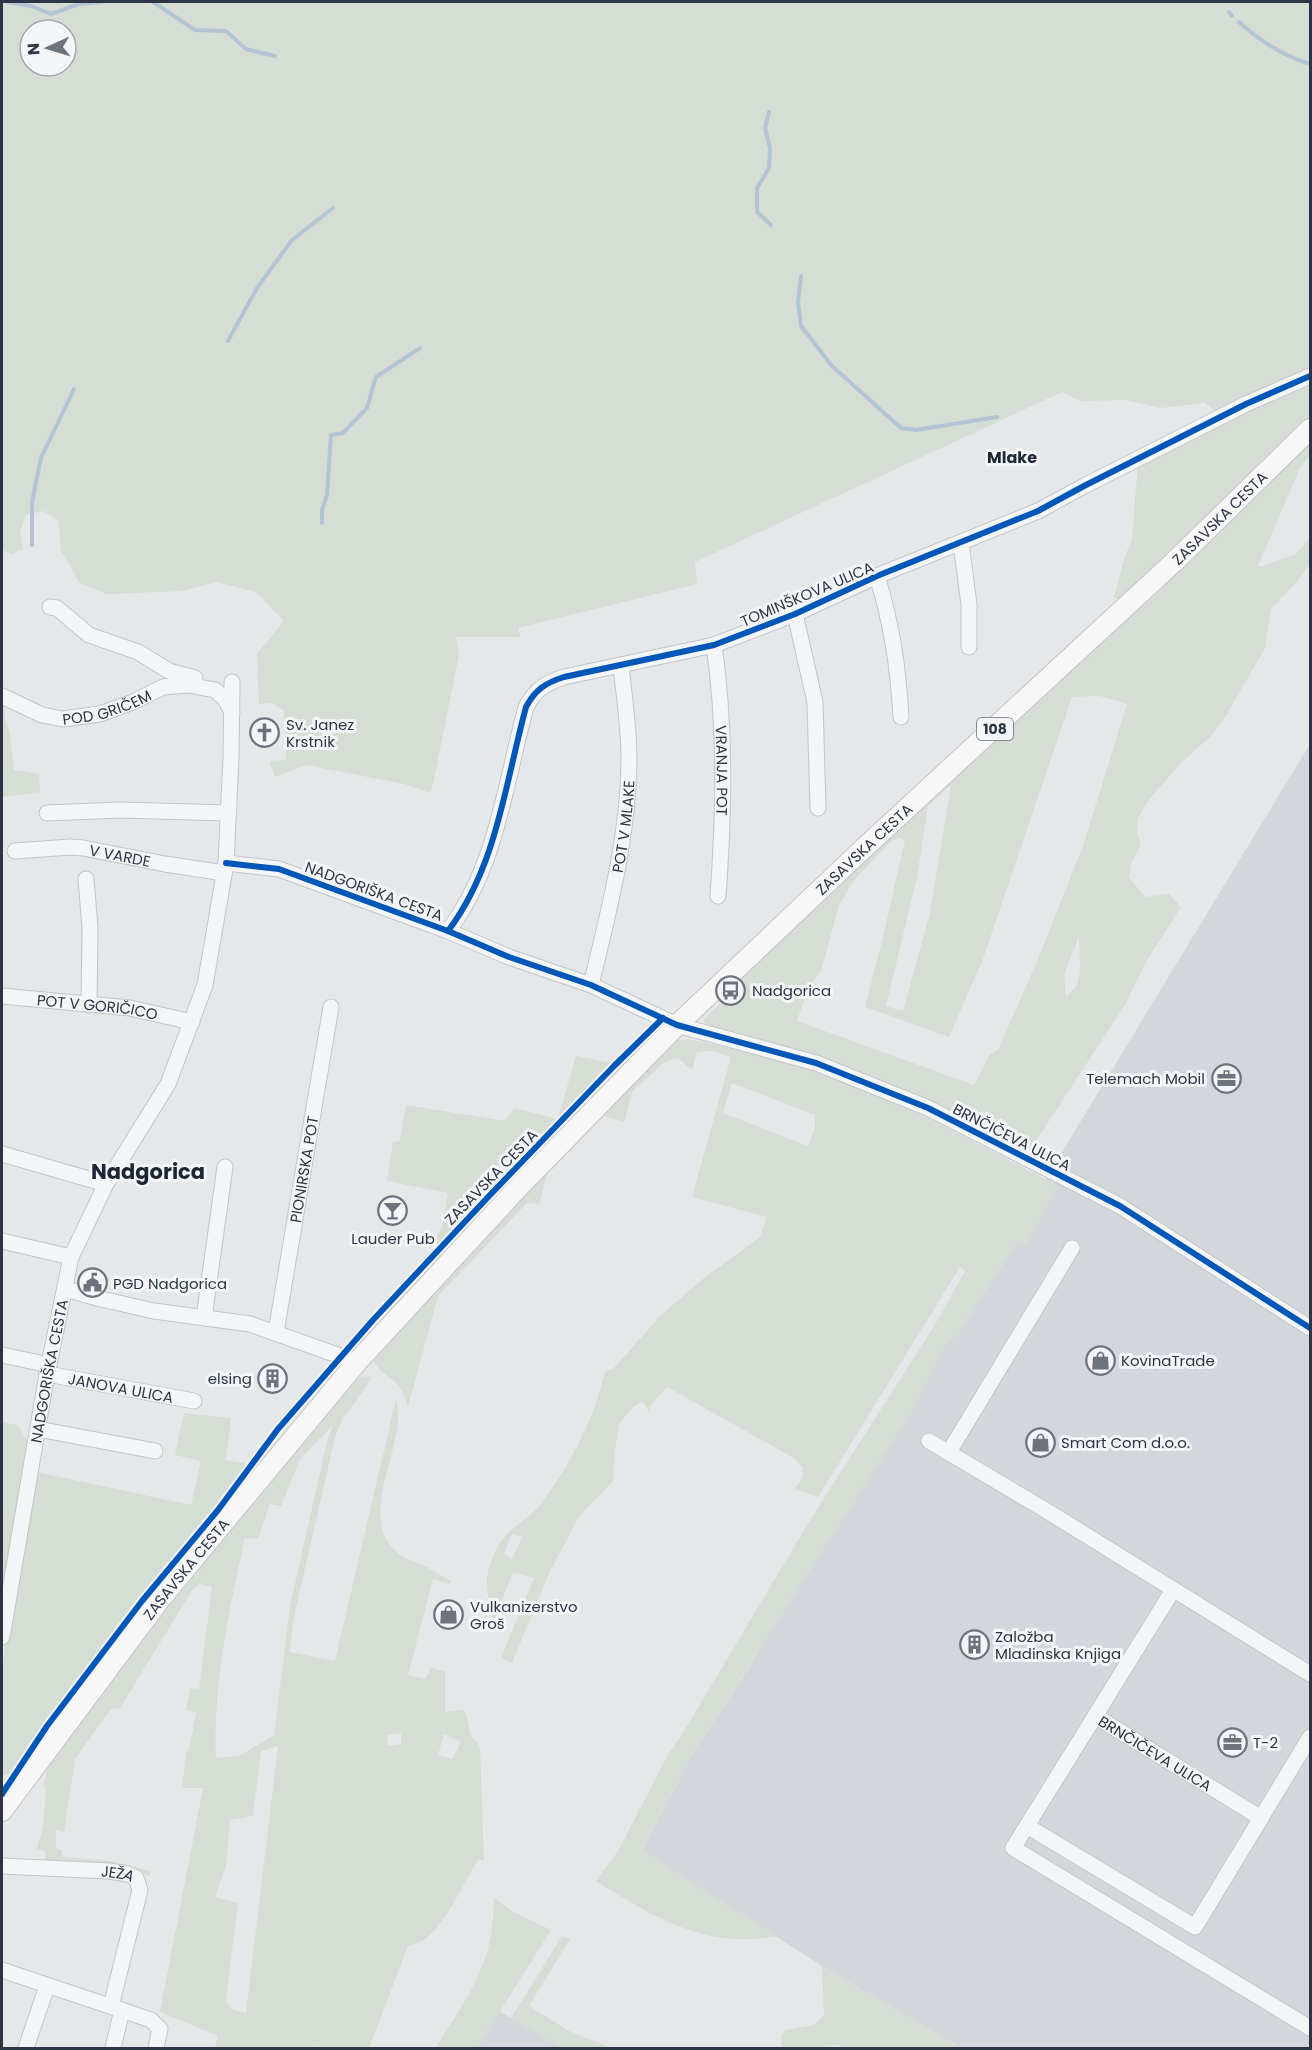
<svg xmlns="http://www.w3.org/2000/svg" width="1312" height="2050" font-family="Poppins,sans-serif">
<rect width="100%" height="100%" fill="#e5e7e9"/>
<!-- built -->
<g fill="#d3d7dc">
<path d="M1310 744V2048H961L822 1966 642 1851 690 1758 749 1667Z"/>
<path d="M497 2010 564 2048H473Z"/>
</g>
<!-- green -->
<g fill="#d6ddd5" fill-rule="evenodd">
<path d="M2 2H1310V372L1216 412 1205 403 1161 408 1126 400 1080 401 1062 392 695 562 697 584 518 628 521 637H456L459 655 431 793 404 784 306 765 275 777 269 761 286 760 284 711 273 703 259 704 257 654 284 621 256 592 216 582 182 591 106 594 80 583 61 551 59 521 43 511 26 515 20 531 23 549 11 554 2 550ZM30 30H66V66H30Z"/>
<path d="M1310 379V417L1279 451 1121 600 1114 597 1125 556 1132 540 1138 462Z"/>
<path d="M1310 439V455L1300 468 1258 566H1263L1296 554 1310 537V563L1296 583 1271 609 1265 648 1224 719 1210 737 1182 762 1147 802 1138 819 1137 834 1140 840V847L1131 863 1129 877 1145 897 1169 894 1181 907 1147 960 1125 1005 1028 1153 710 1028 705 1023 704 1019 738 987 739 983 753 960ZM1100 696 1127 704 1084 843 1038 959 998 1050 990 1054 974 1085 797 1021 809 987 821 971 839 905 854 880 891 841 900 838 905 840 883 937 865 1007 949 1037 983 959 1072 697ZM951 785 929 917 903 1011 886 1006 917 877 928 806ZM1079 936 1080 972 1077 985 1066 997 1064 975Z"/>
<path d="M2 701 4 702C5 711 4 723 9 730L14 770 39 774 40 792 2 797Z"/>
<path d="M690 1039 767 1057 836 1078 933 1120 1058 1186 1026 1245 1018 1242 957 1336 947 1343 911 1413 690 1758 642 1850 776 1936C707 1950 653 1917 596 1881L618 1851 669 1753 678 1741 812 1517 933 1328 965 1271 960 1267 818 1497 795 1489 803 1477V1468L794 1458 667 1387 650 1406V1412L642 1401 633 1407 619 1424 614 1458 613 1481 580 1515 550 1571 512 1663 501 1658 534 1578 513 1572 493 1623C491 1610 486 1591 487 1578 489 1563 498 1542 509 1532 520 1522 534 1514 543 1501 571 1463 594 1419 605 1372L613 1369 662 1314 704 1278 760 1237 767 1217 692 1197 731 1057 712 1051 697 1052 692 1070 678 1058 663 1063 632 1092 624 1122 603 1116 547 1175 539 1204 527 1203 438 1296 408 1407C406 1399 403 1391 397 1384 388 1375 376 1371 373 1357L447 1273 676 1040ZM732 1083 815 1115V1127L808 1146 723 1113ZM512 1534 522 1537 512 1559 504 1554Z"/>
<path d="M576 1056 613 1063 439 1244 433 1245 442 1226 448 1193 387 1181 393 1142 400 1141 406 1105 505 1121 514 1108 558 1119Z"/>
<path d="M363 1376 371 1377 367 1385 342 1420 335 1437 293 1621 290 1652 335 1661 396 1399C409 1446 353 1516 398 1553 407 1560 417 1562 427 1567 435 1572 443 1577 451 1581L450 1584 433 1579 408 1675 426 1679 431 1667 445 1672V1712L463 1710C470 1718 467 1727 471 1735 475 1741 478 1742 480 1749L484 1860H478C463 1884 447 1922 425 1939 420 1943 414 1944 408 1946L369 2048H327L312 2046 311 2048H215L218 2036 160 2012 203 1788H182L186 1753 190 1746 196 1712 186 1710 190 1688 199 1689 212 1587 199 1584 193 1589 120 1708 111 1709 75 1759 64 1832 56 1830V1848L61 1850 63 1857 111 1861 150 1871V1876L117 1866 45 1862V1851L37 1849 43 1827 46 1789 43 1786 48 1766 177 1592 353 1381ZM333 1425 327 1442 290 1606 274 1735 239 1756 216 1758C213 1684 229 1610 245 1538L258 1539 270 1504 281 1506 300 1459ZM401 1733V1744L388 1746 387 1735ZM444 1734 461 1742 452 1759 438 1755ZM278 1746 246 2013 231 2009 226 2000 238 1903 215 1897 226 1866 230 1820 253 1816 261 1751Z"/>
<path d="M184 1413 231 1418 226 1460 248 1464 105 1643 38 1731 12 1774 5 1775 2 1772 3 1667 7 1630 37 1472 191 1505 201 1461 175 1455Z"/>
<path d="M2 1422 18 1425 29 1444 2 1594Z"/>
<path d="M494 1898 512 1911 551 1930 477 2048H436C450 2023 469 1998 480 1971 491 1948 493 1923 494 1898Z"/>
<path d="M562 1936 570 1939 529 2006 569 2031 611 2048H562L511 2018Z"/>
<path d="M822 1966 961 2048H841L839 2045 811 2048H782L781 2037 786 2030 814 2025 824 2015Z"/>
</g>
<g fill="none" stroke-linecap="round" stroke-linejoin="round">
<!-- stream -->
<g stroke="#b3c5d4" stroke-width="4">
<path d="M8 2 31 6 51 14 79 4 102 2"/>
<path d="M153 2 195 30 226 31 246 49 275 56"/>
<path d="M1229 12 1232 16"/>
<path d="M1239 22C1260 41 1283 56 1310 64"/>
<path d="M769 112 765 128 770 148 769 168 757 188V212L771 225"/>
<path d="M801 276 798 302 801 326 832 366 901 428 916 430 997 417"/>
<path d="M228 341 257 288 292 240 333 208"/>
<path d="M322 523V510L327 495 331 435 343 433 367 408 376 377 420 348"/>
<path d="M32 545V502L41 458 74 389"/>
</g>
<defs>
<g id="minor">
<path d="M961 543 969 605V647"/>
<path d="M877 576C892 625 898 666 901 717"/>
<path d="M50 607 57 608 89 635 138 652 169 671 195 678"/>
<path d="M795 614 815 702 818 808"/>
<path id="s1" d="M714 645C726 729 724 812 718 896"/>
<path id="s2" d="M2 696 42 715 63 719 100 714 133 702 163 687 188 685 215 690 225 699 232 712"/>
<path d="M47 813 120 810 229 813"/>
<path id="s3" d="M15 851 70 847 83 848 165 864 224 873"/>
<path d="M226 863 279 869 298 876 448 931 509 957 591 985 677 1025 816 1063 928 1108 1120 1206 1310 1328"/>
<path d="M86 879 90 928 89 1005"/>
<path d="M448 931C497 866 505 784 526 707 535 690 545 683 564 677L714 645 795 614 877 576 1038 511 1084 486 1246 404 1310 376"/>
<path id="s4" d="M591 985C609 910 629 835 629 758 629 727 624 696 621 666"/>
<path id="s5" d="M2 996 130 1008 192 1022"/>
<path d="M2 1154 106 1184"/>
<path d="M2 1241 71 1257"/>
<path d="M65 1289 101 1299 154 1311 250 1324 357 1362"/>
<path d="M204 1318 225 1167"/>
<path id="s6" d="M276 1332 331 1007"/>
<path d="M2 1355 49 1365"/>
<path id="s7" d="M47 1374 194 1401"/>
<path d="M38 1429 155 1451"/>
<path d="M929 1441 1047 1511 1310 1674"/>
<path d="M949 1452 1072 1248"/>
<path id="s8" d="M1173 1590 1095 1716 1261 1818 1310 1737"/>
<path id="s9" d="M2 1637 47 1374 71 1257 106 1184 168 1084 205 985 226 863 231 758 232 682"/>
<path d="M1095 1716 1013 1848 1310 2028"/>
<path d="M1027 1826 1195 1927 1261 1818"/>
<path id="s10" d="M2 1866 109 1871 128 1874 136 1878 140 1890 111 2006"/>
<path d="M2 1970 151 2020 160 2029 156 2048"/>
<path d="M26 2048 47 1986"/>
<path d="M113 2048 122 2010"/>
</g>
<g id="major">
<path id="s11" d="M2 1811 161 1598 357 1362 515 1191 677 1025 864 848 1174 562 1310 429"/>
</g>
</defs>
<!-- minor casing -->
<use href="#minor" stroke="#c3c5c7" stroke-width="17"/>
<!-- major casing -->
<use href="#major" stroke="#c1c4c7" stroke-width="22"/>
<!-- minor -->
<use href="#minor" stroke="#f4f5f6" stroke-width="15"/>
<!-- major -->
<use href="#major" stroke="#f7f7f8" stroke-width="20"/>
<defs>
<g id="cycleway">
<path d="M226 863 279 869 298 876 448 931 509 957 591 985 677 1025 816 1063 928 1108 1120 1206 1310 1328"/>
<path d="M448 931C497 866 505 784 526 707 535 690 545 683 564 677L714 645 795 614 877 576 1038 511 1084 486 1246 404 1310 376"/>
<path d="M2 1794 47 1726 142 1601 218 1510 278 1429 373 1320 489 1196 614 1066 663 1018"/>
</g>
</defs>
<!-- cycleway casing -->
<use href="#cycleway" stroke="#f3f5f8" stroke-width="10"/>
<!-- cycleway -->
<use href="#cycleway" stroke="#0057b8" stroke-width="6"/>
</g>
<!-- icons -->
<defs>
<symbol id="church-ring" viewBox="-11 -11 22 22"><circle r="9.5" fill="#f3f5f8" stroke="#6c737d" stroke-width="1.5"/><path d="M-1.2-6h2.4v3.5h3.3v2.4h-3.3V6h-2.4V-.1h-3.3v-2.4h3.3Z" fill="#6c737d"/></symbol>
<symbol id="bus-ring" viewBox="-11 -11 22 22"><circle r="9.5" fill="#f3f5f8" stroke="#6c737d" stroke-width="1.5"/><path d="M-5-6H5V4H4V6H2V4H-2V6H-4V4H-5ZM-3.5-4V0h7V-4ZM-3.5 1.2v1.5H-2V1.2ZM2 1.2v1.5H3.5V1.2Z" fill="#6c737d"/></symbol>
<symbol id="office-ring" viewBox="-11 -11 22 22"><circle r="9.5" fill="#f3f5f8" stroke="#6c737d" stroke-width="1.5"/><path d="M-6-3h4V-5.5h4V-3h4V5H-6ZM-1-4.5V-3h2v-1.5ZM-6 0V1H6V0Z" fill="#6c737d"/></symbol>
<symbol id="bar-ring" viewBox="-11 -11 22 22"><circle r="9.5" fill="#f3f5f8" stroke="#6c737d" stroke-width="1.5"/><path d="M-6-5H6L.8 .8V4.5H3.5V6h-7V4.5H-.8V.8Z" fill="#6c737d"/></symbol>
<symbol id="civic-ring" viewBox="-11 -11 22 22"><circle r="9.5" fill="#f3f5f8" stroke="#6c737d" stroke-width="1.5"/><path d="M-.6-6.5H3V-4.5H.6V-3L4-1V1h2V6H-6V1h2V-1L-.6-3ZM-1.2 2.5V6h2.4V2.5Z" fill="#6c737d"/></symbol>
<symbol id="shop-ring" viewBox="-11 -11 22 22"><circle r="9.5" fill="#f3f5f8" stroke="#6c737d" stroke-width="1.5"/><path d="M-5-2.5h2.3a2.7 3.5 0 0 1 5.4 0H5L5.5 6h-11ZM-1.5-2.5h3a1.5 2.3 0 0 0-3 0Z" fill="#6c737d"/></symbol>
<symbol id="building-ring" viewBox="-11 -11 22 22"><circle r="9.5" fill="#f3f5f8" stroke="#6c737d" stroke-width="1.5"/><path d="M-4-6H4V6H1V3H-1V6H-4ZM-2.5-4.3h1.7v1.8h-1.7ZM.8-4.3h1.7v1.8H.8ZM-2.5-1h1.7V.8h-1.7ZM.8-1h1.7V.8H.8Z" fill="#6c737d"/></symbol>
</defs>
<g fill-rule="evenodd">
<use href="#church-ring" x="248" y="716" width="33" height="33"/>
<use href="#bus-ring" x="714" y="974" width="33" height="33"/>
<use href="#office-ring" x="1210" y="1062" width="33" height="33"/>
<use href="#bar-ring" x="376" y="1194" width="33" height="33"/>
<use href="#civic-ring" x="76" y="1266" width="33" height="33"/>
<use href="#shop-ring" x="1084" y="1344" width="33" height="33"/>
<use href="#building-ring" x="256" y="1362" width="33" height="33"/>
<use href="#shop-ring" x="1024" y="1426" width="33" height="33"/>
<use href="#shop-ring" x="432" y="1598" width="33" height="33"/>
<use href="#building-ring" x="958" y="1628" width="33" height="33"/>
<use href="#office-ring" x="1216" y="1726" width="33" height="33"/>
</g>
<g text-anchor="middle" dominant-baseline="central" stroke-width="6" stroke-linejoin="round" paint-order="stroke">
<!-- shield labels -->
<rect fill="#f3f5f8" stroke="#676f79" stroke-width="1.5" x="977" y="718" width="36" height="22" rx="4.5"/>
<g font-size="14" font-weight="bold" fill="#2b3543">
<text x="995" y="729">108</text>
</g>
<!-- street labels -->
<g font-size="15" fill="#2b3543" stroke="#f3f5f8">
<text stroke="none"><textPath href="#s11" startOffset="1780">ZASAVSKA CESTA</textPath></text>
<text transform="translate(807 594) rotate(-23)">TOMINŠKOVA ULICA</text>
<text stroke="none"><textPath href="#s2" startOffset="111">POD GRIČEM</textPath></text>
<text stroke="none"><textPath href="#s1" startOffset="126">VRANJA POT</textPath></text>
<text stroke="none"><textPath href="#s4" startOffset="162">POT V MLAKE</textPath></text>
<text stroke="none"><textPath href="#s11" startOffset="1294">ZASAVSKA CESTA</textPath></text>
<text stroke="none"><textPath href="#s3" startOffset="106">V VARDE</textPath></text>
<text transform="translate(374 891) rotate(20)">NADGORIŠKA CESTA</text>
<text stroke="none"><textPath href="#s5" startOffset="96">POT V GORIČICO</textPath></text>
<text transform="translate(1012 1137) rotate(27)">BRNČIČEVA ULICA</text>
<text stroke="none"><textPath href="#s6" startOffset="165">PIONIRSKA POT</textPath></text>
<text transform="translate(491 1177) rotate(-46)">ZASAVSKA CESTA</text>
<text stroke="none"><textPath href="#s9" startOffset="270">NADGORIŠKA CESTA</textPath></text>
<text stroke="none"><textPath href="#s7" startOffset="75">JANOVA ULICA</textPath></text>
<text stroke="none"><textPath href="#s11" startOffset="304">ZASAVSKA CESTA</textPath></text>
<text stroke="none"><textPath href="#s8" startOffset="219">BRNČIČEVA ULICA</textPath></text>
<text stroke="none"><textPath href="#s10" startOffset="116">JEŽA</textPath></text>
</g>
<!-- poi labels -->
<g font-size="15" fill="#2b3543" stroke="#f3f5f8" text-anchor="start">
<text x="286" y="724">Sv. Janez<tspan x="286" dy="17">Krstnik</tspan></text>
<text x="752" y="990">Nadgorica</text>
<text x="1205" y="1078" text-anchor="end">Telemach Mobil</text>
<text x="393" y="1238" text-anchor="middle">Lauder Pub</text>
<text x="113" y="1283">PGD Nadgorica</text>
<text x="1121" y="1360">KovinaTrade</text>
<text x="252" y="1378" text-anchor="end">elsing</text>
<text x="1061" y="1442">Smart Com d.o.o.</text>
<text x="470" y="1606">Vulkanizerstvo<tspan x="470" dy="17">Groš</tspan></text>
<text x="995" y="1636">Založba<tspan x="995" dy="17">Mladinska Knjiga</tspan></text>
<text x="1253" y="1742">T-2</text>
</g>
<!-- neighbourhood labels -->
<g font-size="16" font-weight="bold" fill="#1d2634" stroke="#f3f5f8">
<text x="1012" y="457">Mlake</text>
</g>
<!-- district labels -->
<g font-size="21" font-weight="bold" fill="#1d2634" stroke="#f3f5f8">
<text x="148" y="1171">Nadgorica</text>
</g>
</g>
<!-- border -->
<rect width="1312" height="2050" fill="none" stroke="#2b3543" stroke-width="6"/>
<!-- north arrow -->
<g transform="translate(48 48) rotate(266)"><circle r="28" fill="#f3f5f8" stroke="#a3a8b0" stroke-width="1.5"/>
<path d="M0-4.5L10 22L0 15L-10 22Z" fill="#6c737d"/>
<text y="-9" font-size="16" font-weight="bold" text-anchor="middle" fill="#2b3543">N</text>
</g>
</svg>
